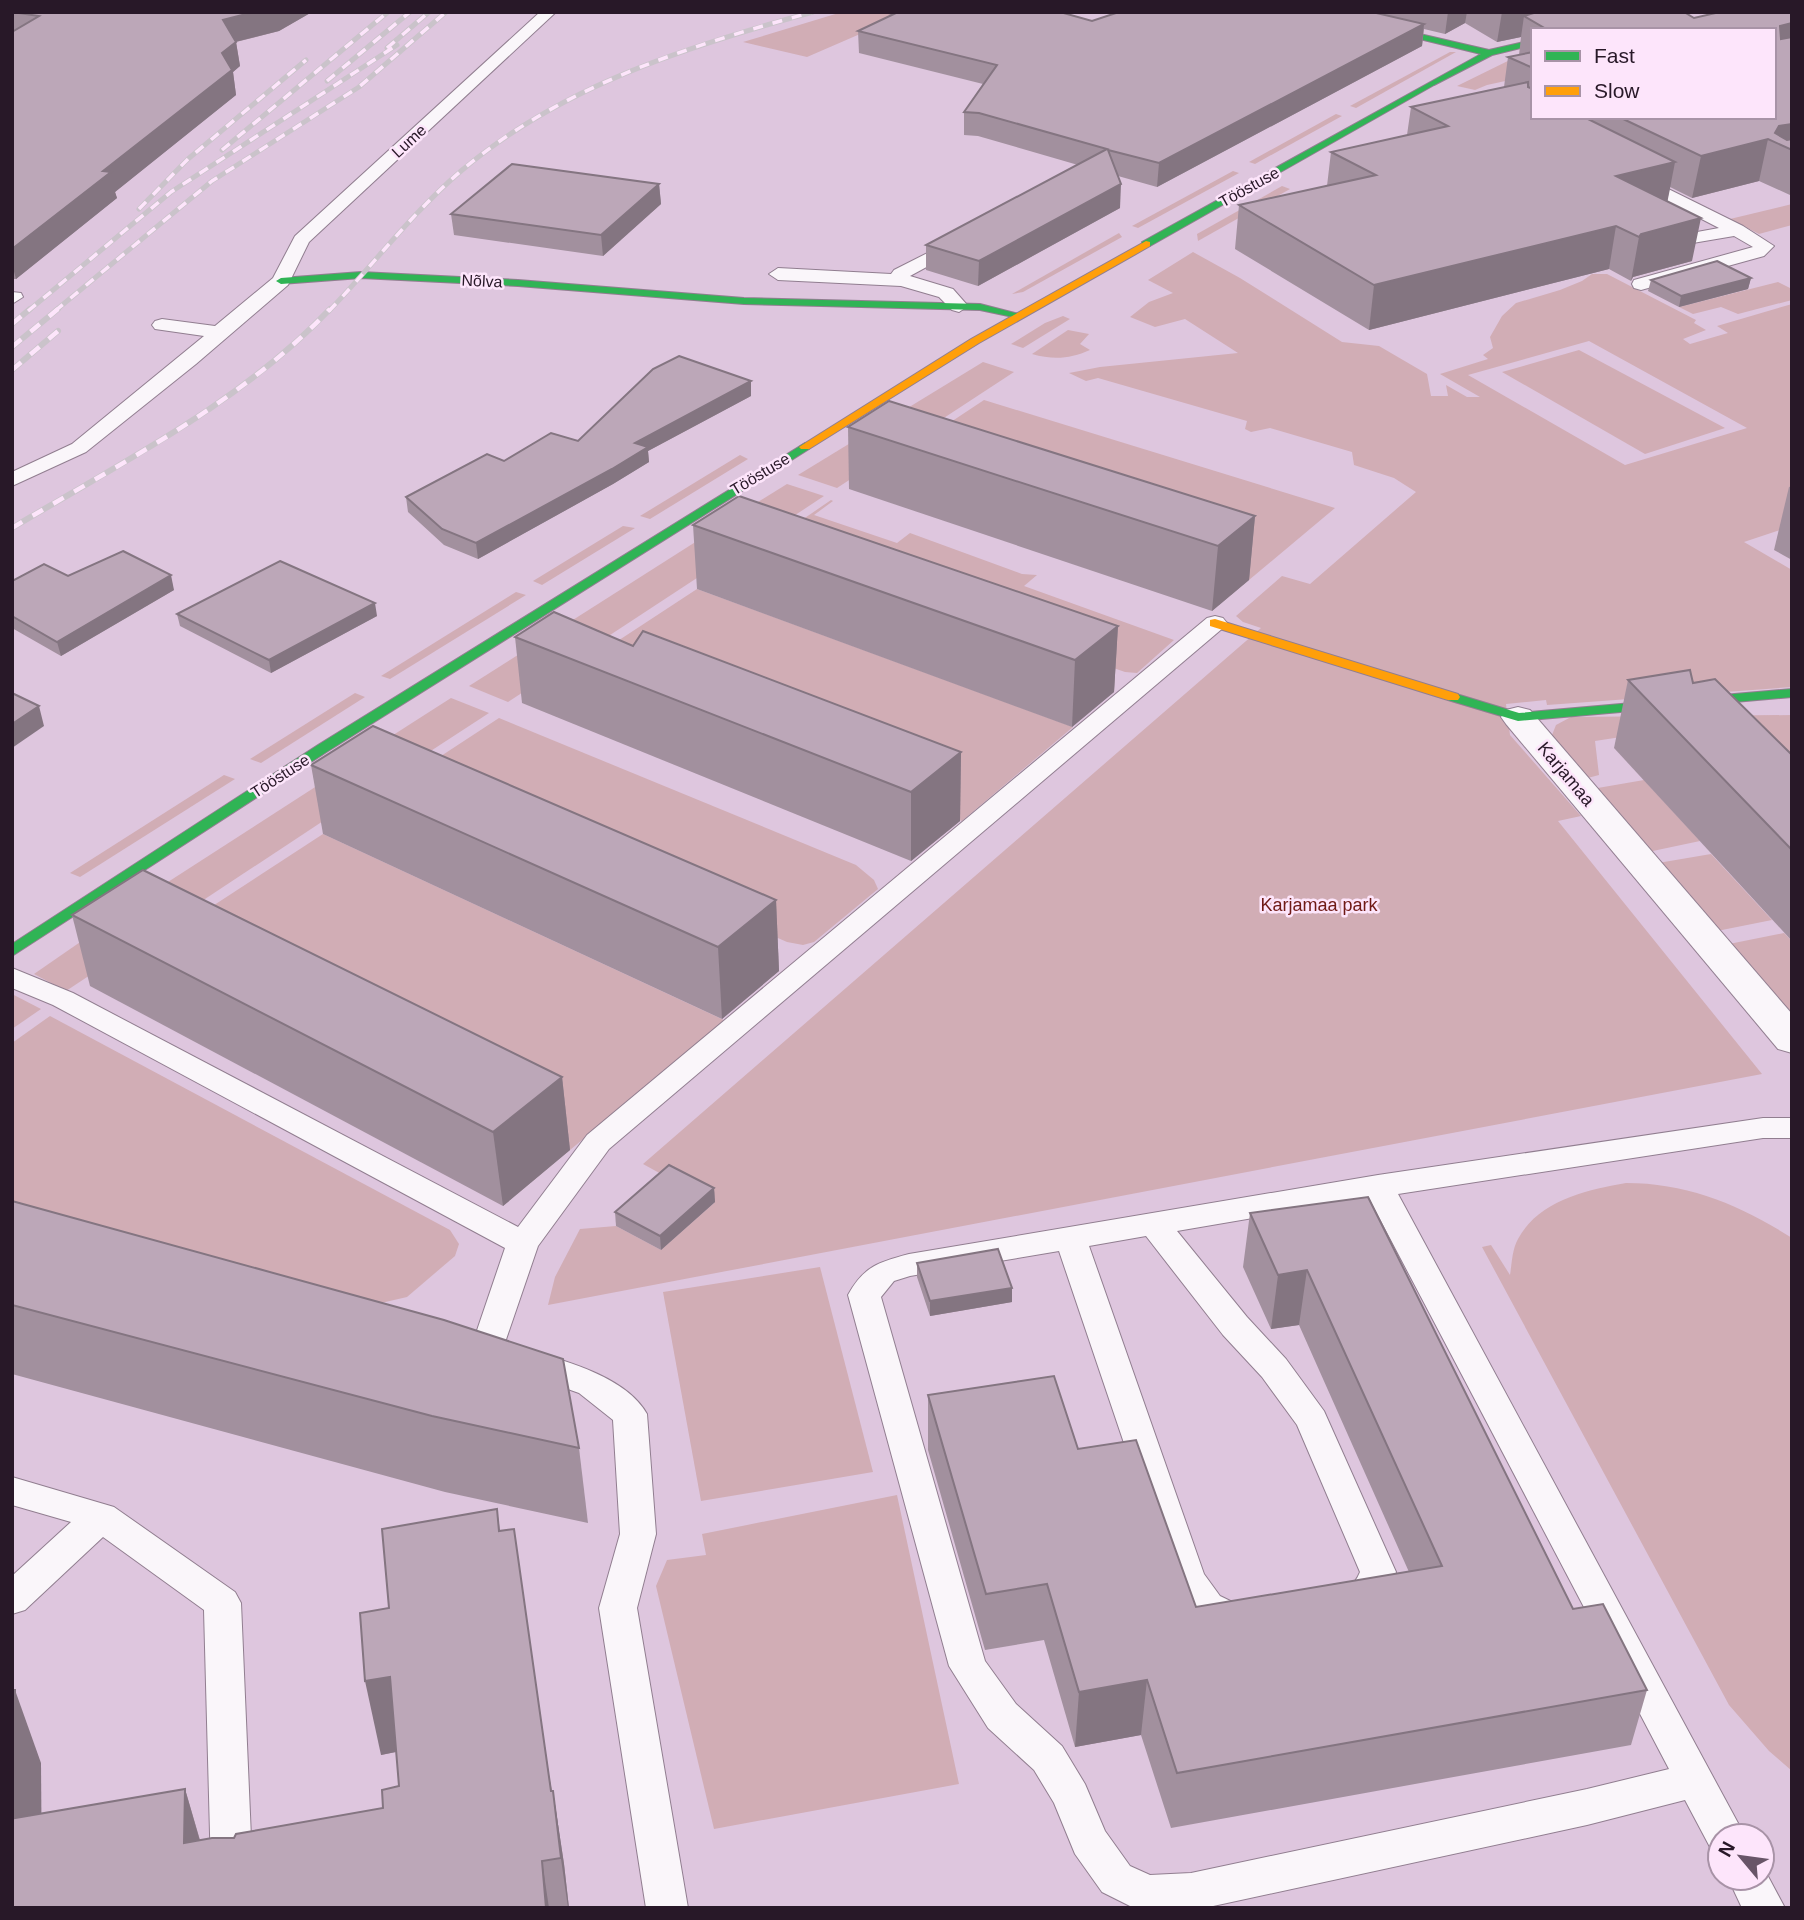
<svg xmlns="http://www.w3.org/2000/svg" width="1804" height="1920" font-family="Arial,sans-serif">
<rect width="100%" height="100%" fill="#dec6de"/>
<!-- green -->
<g fill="#d1adb5" fill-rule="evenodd">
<path d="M842 12H928L867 31 807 57 743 42Z"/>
<path d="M1450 52H1456L1356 108 1350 106Z"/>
<path d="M1520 55 1533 75 1487 85 1475 90 1457 86Z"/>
<path d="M1336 114 1342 116 1255 164 1249 162Z"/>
<path d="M1233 171 1239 173 1138 228 1132 226Z"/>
<path d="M1282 186 1290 189 1198 241 1197 234Z"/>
<path d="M1792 204V225L1759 234 1730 219Z"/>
<path d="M1119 233 1122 237 1023 292 1012 294Z"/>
<path d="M1193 252 1240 278 1342 342 1379 346 1427 374 1431 396H1448L1446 385 1467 397H1480L1440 374 1488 359 1483 355 1493 348 1490 337 1502 316 1516 303 1560 290 1582 281 1592 274H1607L1696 320 1694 323 1706 330 1683 339 1690 344 1728 333 1717 326 1792 304V526L1744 542 1792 570V687L1547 705 1546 700 1506 704 1510 735 1581 816 1558 821 1762 1074 548 1305 555 1277 580 1229 616 1226 661 1250 714 1203 643 1164 1261 628 1243 622 1236 616 1282 576 1310 584 1416 492 1394 478 1354 465 1352 452 1270 428 1251 432 1245 429 1247 421 1098 378 1086 381 1069 373 1100 367 1238 353 1185 319 1155 327 1130 317 1149 302 1173 293 1148 280ZM1589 341 1747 428 1625 465 1468 375Z"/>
<path d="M1778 282 1792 289V300L1738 314 1721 307 1693 314 1679 307Z"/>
<path d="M1063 316 1070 319 1023 348 1011 344 1045 323Z"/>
<path d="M1068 330 1089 334 1080 344 1090 350C1070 359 1053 360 1032 354Z"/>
<path d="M1579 350 1725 428 1645 454 1502 372Z"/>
<path d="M983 362 1014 372 837 488 798 475Z"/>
<path d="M984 400 1335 508 1249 580 889 463Z"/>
<path d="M740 455 748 459 650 519 640 516Z"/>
<path d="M787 484 824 496 753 543 714 529Z"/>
<path d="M831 500 833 501 814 515 897 543 910 533 1022 574 1037 575 1024 586 1174 640 1137 673 1125 672 764 546Z"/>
<path d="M623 526 635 528 542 585 533 581Z"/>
<path d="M697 541 735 553 508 702 469 686Z"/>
<path d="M697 589 1073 727 962 821 575 669Z"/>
<path d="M516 592 526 595 390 679 381 676Z"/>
<path d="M355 693 365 697 261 763 250 759Z"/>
<path d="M451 698 489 713 400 771 362 755Z"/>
<path d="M1792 715V842L1686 727 1595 741 1599 775 1584 779 1550 740 1556 725 1571 717Z"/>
<path d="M499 718 856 865 874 880 878 889 814 942 803 945 787 942 409 777Z"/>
<path d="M340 771 376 786 66 991 34 974 154 891Z"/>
<path d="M224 775 235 779 80 877 70 873Z"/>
<path d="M1644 780 1700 841 1648 852 1592 789Z"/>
<path d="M323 834 726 1021 570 1150 159 941Z"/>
<path d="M1711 854 1772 920 1717 931 1658 863Z"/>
<path d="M1784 933 1792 941V1015L1729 944Z"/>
<path d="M12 994 41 1009 12 1029Z"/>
<path d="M50 1016 450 1230 459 1244 455 1256 407 1297 381 1303 12 1204V1043Z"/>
<path d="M1626 1183C1688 1183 1740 1205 1792 1238V1771L1769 1751 1729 1705 1482 1247 1491 1245 1510 1275C1512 1263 1512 1250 1518 1239 1539 1200 1587 1190 1626 1183Z"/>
<path d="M820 1267 873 1472 701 1501 663 1292Z"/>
<path d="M897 1495 959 1784 714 1829 656 1586 667 1560 706 1555 702 1534Z"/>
</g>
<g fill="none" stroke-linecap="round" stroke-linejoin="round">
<defs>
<g id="lane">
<path d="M540 12H556L309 242 288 285 196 364 86 452 12 486V472L72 444 204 336 155 329 152 325 155 321 162 319 215 326 273 278 295 236Z"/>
<path d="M1634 172 1743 226 1774 246 1764 256 1641 290 1634 288 1632 284 1634 280 1753 247 1734 236 1681 245 1675 244 1672 240 1675 236 1719 228 1628 181 1626 177 1628 173Z"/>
<path d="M961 236 967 237 970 241 967 245 910 276 953 289 968 306 959 312 952 310 939 297 901 286 778 280 769 274 778 268 891 274 894 270Z"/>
<path d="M12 292 21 293 23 297 12 304Z"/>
<path d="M1215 616 1223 618 1227 623 1223 628 609 1149 538 1246 500 1357 488 1360 476 1357 471 1348 505 1248 53 1005 12 988V968L73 993 518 1227 587 1135 1207 618Z"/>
<path d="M1763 1118H1792V1138H1763L1398 1194 1745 1836H1720V1852L1711 1849 1685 1800 1587 1825 1204 1908H1134L1102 1892 1075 1854 1054 1803 1034 1770 988 1728 949 1666 848 1295C864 1266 879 1262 909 1254L1378 1175ZM1369 1198 1669 1769 1587 1789 1191 1873 1150 1875 1130 1866 1105 1831 1085 1784 1062 1746 1016 1704 985 1661 881 1297 894 1281 910 1276 1059 1251 1170 1579 1194 1618 1238 1637 1251 1633 1257 1622 1251 1611 1220 1596 1204 1574 1089 1246 1146 1236 1223 1335 1262 1377 1297 1425 1360 1572C1354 1587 1343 1593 1335 1607L1341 1618C1376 1629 1387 1599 1396 1572L1324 1411 1286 1359 1247 1317 1177 1231Z"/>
<path d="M532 1351C569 1362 627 1378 647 1414L656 1534 637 1608 688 1908H646L599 1608 620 1534 613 1420 579 1393 520 1372 515 1363 520 1354Z"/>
<path d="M12 1477 114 1507 235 1592 241 1603 254 1908H212L204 1610 103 1537 25 1610 12 1614V1576L71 1522 12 1505Z"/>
<path d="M1762 1865 1785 1908H1742L1728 1878H1762Z"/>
</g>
<path id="street" d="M1518 707 1530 710 1792 1014V1053L1778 1049 1506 724 1501 717 1506 710Z"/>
<g id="fast">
<path d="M1309 12H1325L1489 50 1533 40V45L1492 55 1434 85 1150 246H1142V242L1481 54Z"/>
<path d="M361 272 518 280 744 298 980 304 1023 315 1018 318 980 310 744 304 518 286 361 278 281 284 276 281 281 278Z"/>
<path d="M805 443 809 445V449L328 751 12 956V944L318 745Z"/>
<path d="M1792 689V697L1518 721 1448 700 1446 697 1453 693 1519 713Z"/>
</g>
<g id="slow">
<path d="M1146 241 1150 242V246L979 343 809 449H801L799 447 971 339Z"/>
<path d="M1215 619 1458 694 1460 697 1458 700H1448L1210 626V620Z"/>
</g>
</defs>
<!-- lane casing -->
<use href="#lane" stroke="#917e90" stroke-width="2"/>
<!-- street casing -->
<use href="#street" stroke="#917e90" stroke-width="2"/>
<!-- fast casing -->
<use href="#fast" stroke="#917e90" stroke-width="2"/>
<!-- slow casing -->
<use href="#slow" stroke="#917e90" stroke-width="2"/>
<!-- lane -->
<use href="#lane" fill="#faf6fa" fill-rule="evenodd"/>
<!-- street -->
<use href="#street" fill="#faf6fa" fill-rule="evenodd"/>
<!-- fast -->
<use href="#fast" fill="#30b455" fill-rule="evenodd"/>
<!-- slow -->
<use href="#slow" fill="#ff9f0a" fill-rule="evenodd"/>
<defs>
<g id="rail-far1">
<path d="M387 48 429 12"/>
<path d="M327 81 410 12"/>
<path d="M222 150 388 12"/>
<path d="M139 209 188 159 306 60"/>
<path d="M28 311 171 192 397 45"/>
<path d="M55 311 212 181 359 87 446 12"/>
<path d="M329 311C373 265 412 213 461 171 561 86 688 46 813 12"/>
</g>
<g id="rail">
<path d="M12 324 30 309"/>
<path d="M12 347 58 309"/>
<path d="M12 370 58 331"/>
<path d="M12 528C122 462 241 403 330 309"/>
</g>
</defs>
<!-- rail-far1 casing -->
<use href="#rail-far1" stroke="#cac3ca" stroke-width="5"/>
<!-- rail casing -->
<use href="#rail" stroke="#cac3ca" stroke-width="6"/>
<!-- rail-far1 -->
<use href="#rail-far1" stroke="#fde5fb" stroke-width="3.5" stroke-dasharray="10" stroke-linecap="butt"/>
<!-- rail -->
<use href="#rail" stroke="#fde5fb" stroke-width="4.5" stroke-dasharray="12" stroke-linecap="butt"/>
</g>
<!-- wall -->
<g fill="#a2909e" fill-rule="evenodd">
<path d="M12 12H312L279 31 236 42 240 66 233 72 236 95 115 192 117 198 16 279H12Z"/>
<path d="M882 12H1060L1092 21 1119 12H1684L1694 18 1792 12V194L1790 195 1759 181 1692 198 1670 187 1667 201 1692 261 1633 277 1631 281 1609 269 1369 330 1235 249 1239 205 1327 186 1331 152 1407 135 1411 107 1504 87 1508 57 1519 55 1521 37 1497 42 1465 23 1445 34 1424 29 1422 46 1157 187 1118 176 1120 208 978 286 926 270V245L1078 165 978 136 964 135V112L983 84 859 53 858 31 891 15ZM1533 30H1774V117H1533Z"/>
<path d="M659 184 661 204 603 256 454 235 451 214Z"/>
<path d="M1751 278 1748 289 1679 307 1648 291 1651 280Z"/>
<path d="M751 396 648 451 649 462 613 484 478 559 444 545 408 512 406 497 504 461Z"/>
<path d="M848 427 1255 516 1249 580 1212 611 849 489Z"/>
<path d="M1792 486V560L1774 550 1789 487Z"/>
<path d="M693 525 1118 626 1114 692 1072 727 697 589Z"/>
<path d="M68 576 174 590 61 656 12 628V581Z"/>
<path d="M177 614 377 616 271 673 180 626Z"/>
<path d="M515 637 633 646 961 752 960 821 911 861 522 703Z"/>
<path d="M1628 680 1693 683 1792 755V941L1614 748Z"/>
<path d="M311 765 776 900 779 971 722 1019 323 834Z"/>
<path d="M72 915 562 1077 570 1150 503 1206 90 986Z"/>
<path d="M714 1188 715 1202 661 1250 616 1226 615 1212Z"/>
<path d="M1368 1197 1573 1609 1647 1690 1631 1745 1171 1828 1141 1735 1075 1747 1044 1640 985 1650 928 1450V1395L1078 1449 1196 1607 1409 1572 1299 1325 1271 1329 1243 1267 1250 1213Z"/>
<path d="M12 1201 579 1448 588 1523 445 1492 12 1374Z"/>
<path d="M917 1263 1012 1302 930 1316 917 1277Z"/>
<path d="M497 1509 500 1531 552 1791H553L564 1864 569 1908H12L41 1763V1814L185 1789 200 1840 234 1838 383 1808 399 1786 396 1752 381 1755 389 1608Z"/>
</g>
<!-- shaded-wall -->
<g fill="#847581">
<path d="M254 12H312L279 31 227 44 223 20Z"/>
<path d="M1448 12H1467L1465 23 1445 34Z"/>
<path d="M1502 12H1538L1524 16 1521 37 1497 42Z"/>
<path d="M1792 23V60L1774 64 1780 26Z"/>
<path d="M1424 24 1422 46 1157 187 1159 163Z"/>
<path d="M236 42 240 66 233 72 236 95 115 192 117 198 16 279 12 264V249L103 171 222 53Z"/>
<path d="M1792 124V150L1775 133 1779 126Z"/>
<path d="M1768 139 1759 181 1692 198 1701 156Z"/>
<path d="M1675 162 1667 204 1616 176Z"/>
<path d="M659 184 661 204 603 256 601 235Z"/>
<path d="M1121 184 1120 208 978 286 979 261Z"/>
<path d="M1701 218 1692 261 1633 277 1631 281 1639 237 1641 234Z"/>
<path d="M1616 226 1609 269 1369 330 1374 285Z"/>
<path d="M1751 278 1748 289 1679 307 1681 296Z"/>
<path d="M751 381V396L648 451 649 462 613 484 478 559 476 543 635 443Z"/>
<path d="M1255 516 1249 580 1212 611 1218 546Z"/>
<path d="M171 575 174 590 61 656 57 642Z"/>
<path d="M375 603 377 616 271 673 269 660Z"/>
<path d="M1118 626 1114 692 1072 727 1075 660Z"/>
<path d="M39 706 44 726 12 748V724Z"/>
<path d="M961 752 960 821 911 861V792Z"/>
<path d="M776 900 779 971 722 1019 718 947Z"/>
<path d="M562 1077 570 1150 503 1206 493 1132Z"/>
<path d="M714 1188 715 1202 661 1250 660 1236Z"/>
<path d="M1307 1270 1299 1325 1271 1329 1278 1275Z"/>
<path d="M1012 1288V1302L930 1316V1301Z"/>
<path d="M514 1529 560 1854 553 1791 564 1864 569 1908H568Z"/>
<path d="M390 1677 405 1750 381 1755 365 1681Z"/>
<path d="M1147 1680 1141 1735 1075 1747 1079 1692Z"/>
<path d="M15 1690 41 1763 42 1891 15 1818Z"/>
<path d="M185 1789 206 1862 184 1843Z"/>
<path d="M542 1861 549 1908H546Z"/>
</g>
<!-- building -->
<g fill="#bca7b8" stroke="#847581" stroke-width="2">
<path d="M12 12H254L223 20 236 42 222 53 232 70 103 171 111 172 12 249V32L39 16Z"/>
<path d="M898 12H1060L1092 21 1119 12H1372L1424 24 1159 163 1108 150 1121 184 979 261 926 245 1107 149 979 113 964 112 997 65 858 31Z"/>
<path d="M1537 12H1684L1694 18 1720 12H1792V23L1780 26 1781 39 1792 37V124L1779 126 1775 133 1787 140 1792 139V150L1768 139 1701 156 1619 117H1774V30H1548L1524 16Z"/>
<path d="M1533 52V68L1508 57Z"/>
<path d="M1528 82V87L1533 89V117H1584L1675 162 1616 176 1701 218 1641 234 1639 237 1616 226 1374 285 1239 205 1376 175 1331 152 1448 126 1411 107Z"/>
<path d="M512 164 659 184 601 235 451 214Z"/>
<path d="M1717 261 1751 278 1681 296 1651 280Z"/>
<path d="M679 356 751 381 635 443 648 447 612 469 476 543 442 529 406 497 487 454 504 461 551 433 578 441 653 369Z"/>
<path d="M889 401 1255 516 1218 546 848 427Z"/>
<path d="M739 496 1118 626 1075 660 693 525Z"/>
<path d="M123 551 171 575 57 642 12 616V581L44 564 68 576Z"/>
<path d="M280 561 375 603 269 660 177 614Z"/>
<path d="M554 612 633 646 643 631 961 752 911 792 515 637Z"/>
<path d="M1690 670 1693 683 1715 679 1792 755V850L1628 680Z"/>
<path d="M12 693 39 706 12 724Z"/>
<path d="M373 726 776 900 718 947 311 765Z"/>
<path d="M143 870 562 1077 493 1132 72 915Z"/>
<path d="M669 1165 714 1188 660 1236 615 1212Z"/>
<path d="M1368 1197 1573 1609 1603 1604 1647 1690 1177 1773 1147 1680 1079 1692 1047 1584 986 1594 928 1395 1054 1376 1078 1449 1136 1440 1196 1607 1442 1566 1307 1270 1278 1275 1250 1213Z"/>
<path d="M12 1201 444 1320 563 1359 579 1448 432 1416 12 1305Z"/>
<path d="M998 1249 1012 1288 930 1301 917 1263Z"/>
<path d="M497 1509 499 1531 514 1529 551 1791H553L561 1858 542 1861 546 1908H12V1690H15V1818L185 1789 184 1843 212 1838H234L236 1834 383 1808 382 1790 399 1786 390 1677 365 1681 360 1613 389 1608 382 1529Z"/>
</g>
<g text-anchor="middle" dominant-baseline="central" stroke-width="5" stroke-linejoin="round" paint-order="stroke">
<!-- far-street labels -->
<g font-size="16" fill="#281828" stroke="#fde5fb">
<text transform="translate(409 141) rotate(-43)">Lume</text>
<text transform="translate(1249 187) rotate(-29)">Tööstuse</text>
<text transform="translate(482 281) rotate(3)">Nõlva</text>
<text transform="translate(760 474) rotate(-31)">Tööstuse</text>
<text transform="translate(280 776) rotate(-33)">Tööstuse</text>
</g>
<!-- street labels -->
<g font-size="18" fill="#281828" stroke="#fde5fb">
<text transform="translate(1566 774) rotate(50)">Karjamaa</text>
</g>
<!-- park labels -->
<g font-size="18" fill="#6f1915" stroke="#fde5fb">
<text x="1319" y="905">Karjamaa park</text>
</g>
</g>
<!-- border -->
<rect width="1804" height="1920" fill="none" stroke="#281828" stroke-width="28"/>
<!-- legend -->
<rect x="1531" y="28" width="245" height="91" fill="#fde5fb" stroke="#a893a7" stroke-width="2"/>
<rect x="1545" y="51" width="35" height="10" fill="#30b455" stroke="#a893a7" stroke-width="2"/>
<text x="1594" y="63" font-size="21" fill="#281828">Fast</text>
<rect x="1545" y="86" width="35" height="10" fill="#ff9f0a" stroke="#a893a7" stroke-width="2"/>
<text x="1594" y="98" font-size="21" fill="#281828">Slow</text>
<!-- north arrow -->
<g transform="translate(1741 1857) rotate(299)"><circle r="33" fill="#fde5fb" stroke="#a893a7" stroke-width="2"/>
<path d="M0-5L12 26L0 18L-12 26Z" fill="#685568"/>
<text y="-10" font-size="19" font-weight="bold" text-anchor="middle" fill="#281828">N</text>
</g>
</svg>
